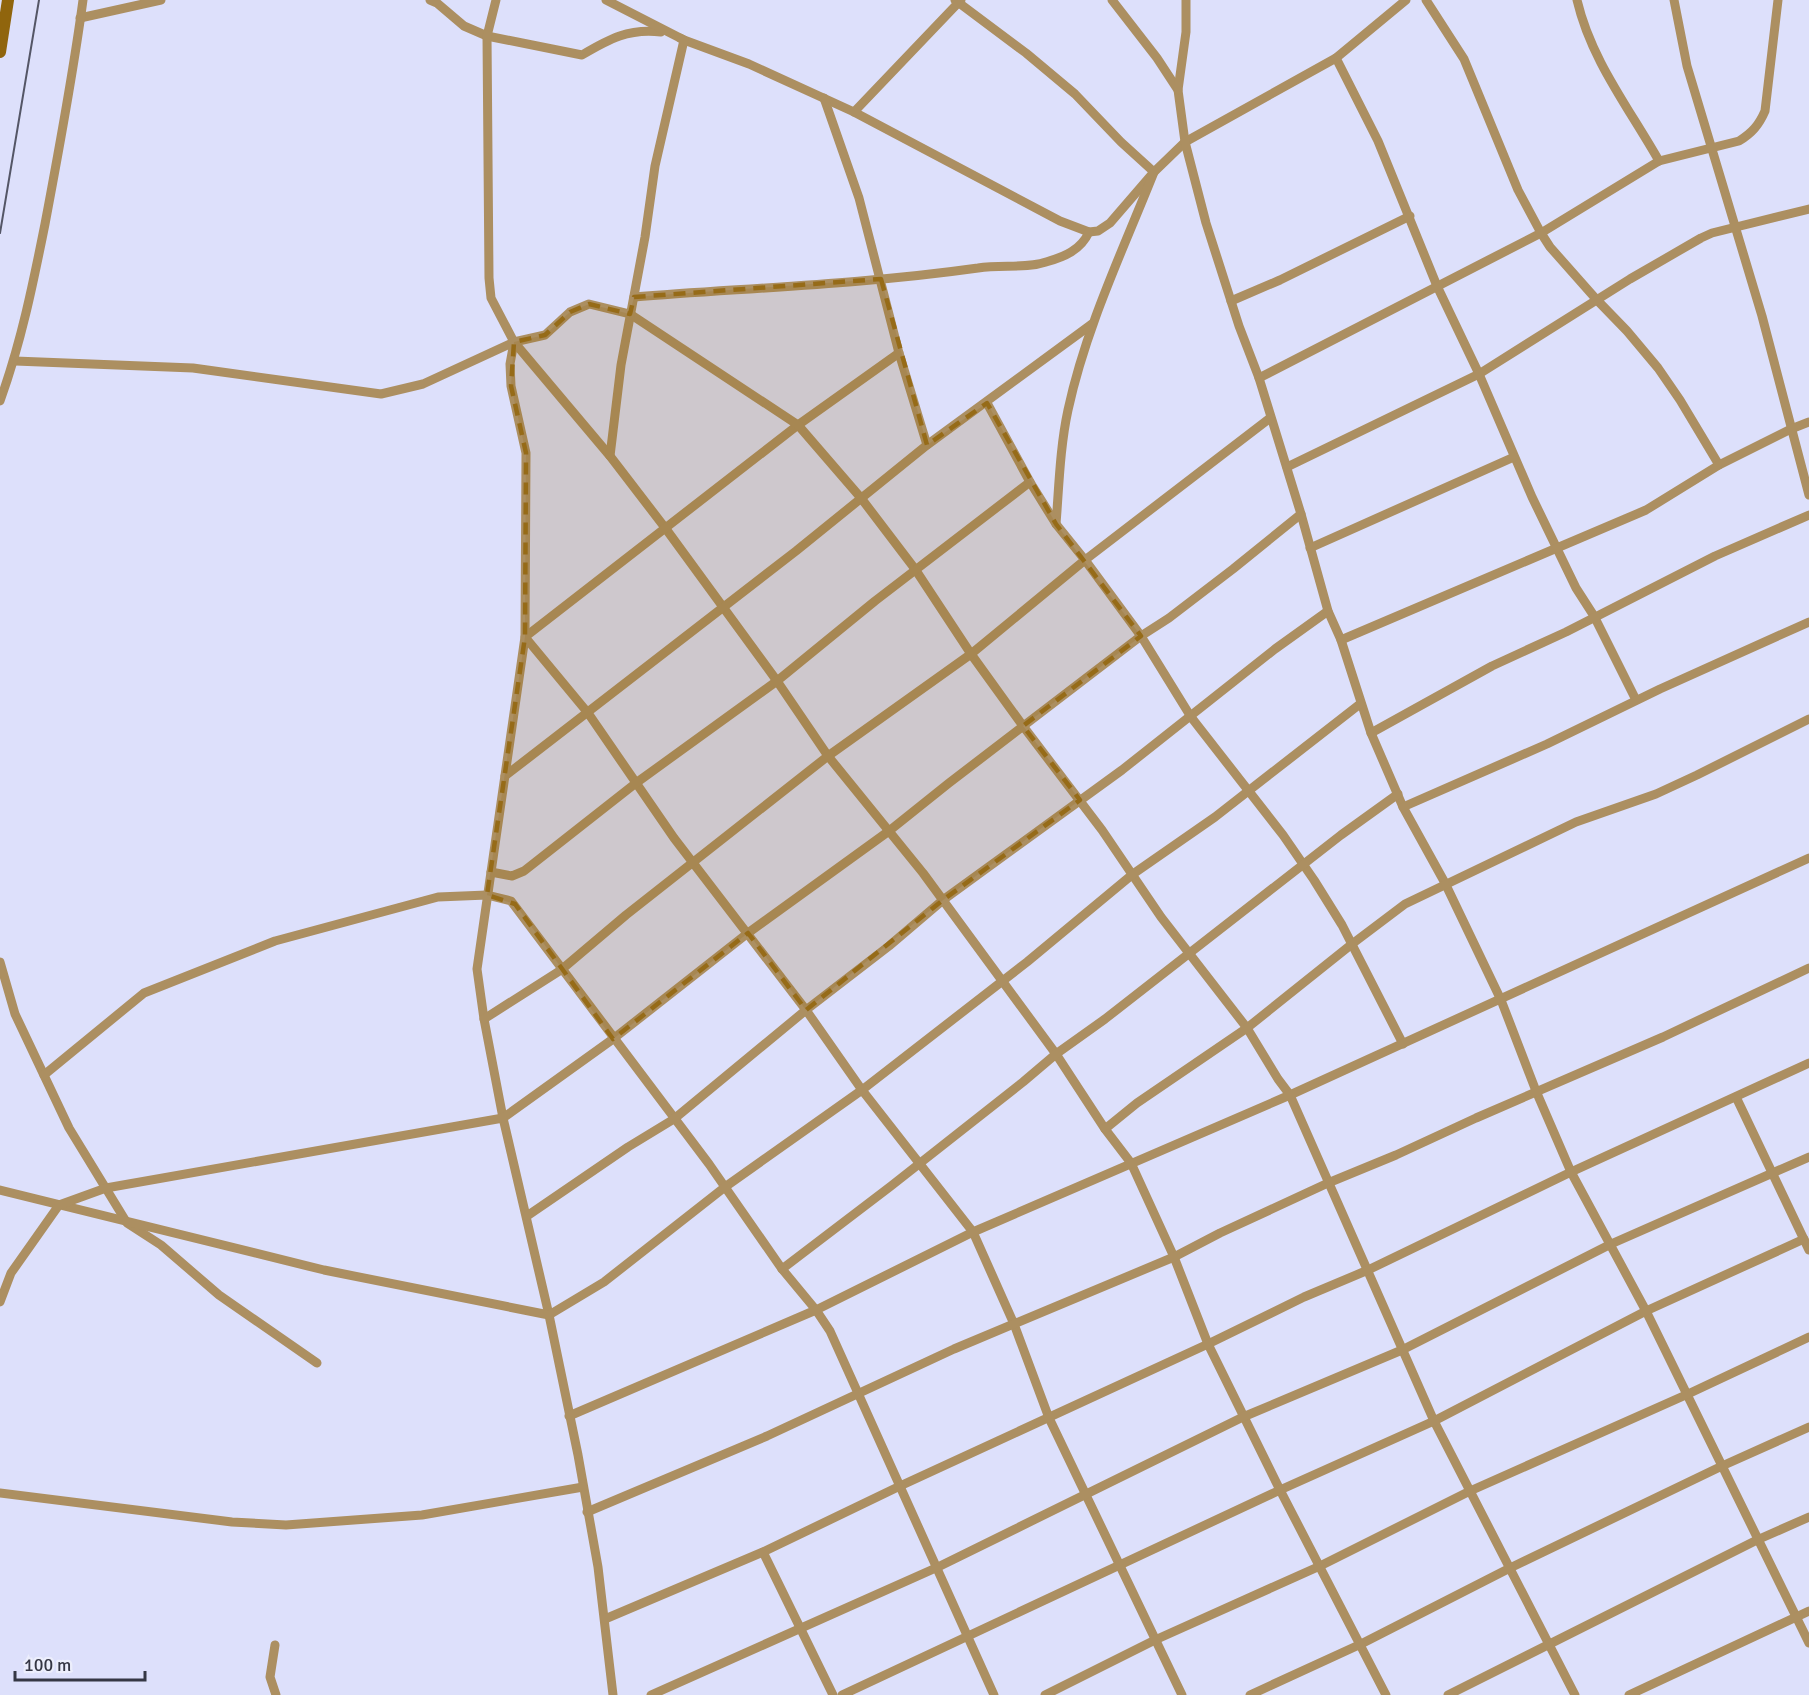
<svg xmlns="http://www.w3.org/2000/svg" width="1809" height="1695" font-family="Signika,sans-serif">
<rect width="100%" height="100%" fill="#dde0fb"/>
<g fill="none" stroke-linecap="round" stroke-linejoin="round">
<!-- street -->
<g stroke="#ac8f61" stroke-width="9">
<path d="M430 0 437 3 464 26 487 36 582 55C609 39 629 28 661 32"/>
<path d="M496 0 487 36 489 278 491 298 514 342 510 364 511 386 526 453 525 637 477 969 484 1019 503 1118 549 1315 578 1455 598 1567 613 1695"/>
<path d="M606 0 684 40 749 64 854 112 1060 221 1089 232 1098 231 1110 223 1154 172 1185 142 1336 58 1406 0"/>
<path d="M955 0 1026 53 1075 94 1121 142 1154 172C1123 250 1086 327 1068 410 1060 447 1059 486 1056 524"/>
<path d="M1112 0 1157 58 1178 90 1185 142 1206 223 1239 326 1259 378 1301 514 1328 611 1341 640 1371 733 1403 807 1445 883 1501 1000 1536 1091 1571 1172 1646 1311 1809 1643"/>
<path d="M1426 0 1464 59 1518 190 1541 233 1550 247 1596 299 1627 331 1658 368 1680 400 1719 465"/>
<path d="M1577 0C1591 60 1629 108 1659 161"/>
<path d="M1674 0 1687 66 1762 316 1809 495"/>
<path d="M80 18 161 0"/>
<path d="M1336 58 1378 141 1437 286 1479 374 1532 497 1576 588 1594 616 1636 700"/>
<path d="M1178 90 1186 32V0"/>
<path d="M824 98 859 198 899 353 927 445"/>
<path d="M854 112 961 0"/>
<path d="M634 297C748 288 865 284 978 268 1001 264 1025 269 1046 262 1064 257 1081 250 1089 232"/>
<path d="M1231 301 1280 280 1410 216"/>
<path d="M514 342 610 456 666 529 777 681 828 756 923 873 1056 1054 1105 1129 1131 1163 1174 1257 1208 1344 1280 1490 1386 1695"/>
<path d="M899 353 798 425 525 637 588 713 674 838 806 1010 862 1090 973 1232 1014 1324 1049 1418 1182 1695"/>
<path d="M15 361 193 368 381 394 423 384 514 342 545 335 570 312 589 304 630 314 798 425 861 498 915 569 971 654 1023 726 1102 830 1161 917 1247 1028 1278 1079 1290 1095 1434 1421 1575 1695"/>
<path d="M1259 378 1541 233 1659 161 1739 141C1752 133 1759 125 1765 111L1778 0"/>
<path d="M0 401C21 343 33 284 45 224 59 150 73 75 83 0"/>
<path d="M987 403 1030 482 1056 524 1085 560 1141 636 1191 717 1283 835 1314 880 1342 925 1403 1044"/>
<path d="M610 456 621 365 645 237 655 166 684 40 680 38"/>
<path d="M1287 467 1479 374 1630 279 1701 238 1712 233 1809 209"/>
<path d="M1310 548 1514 457"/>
<path d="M1341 640 1646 510 1719 465 1791 429 1809 422"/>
<path d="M1371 733 1492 666 1566 632 1715 556 1809 515"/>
<path d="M505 776 796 551 927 445 1092 324"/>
<path d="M1403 807 1547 744 1660 689 1809 622"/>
<path d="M491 872 512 876 524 871 636 783 777 681 875 601 1030 482"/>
<path d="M0 962 15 1014 69 1128 127 1223 161 1245 219 1295 317 1363"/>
<path d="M484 1019 561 970 626 915 828 756 971 654 1085 560 1270 418"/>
<path d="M44 1075 144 993 275 941 438 897 487 895 511 901 709 1164 782 1269 816 1310 830 1331 994 1695"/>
<path d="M1736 1097 1809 1250"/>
<path d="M1105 1129 1137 1103 1247 1028 1352 944 1405 904 1576 822 1656 794 1697 775 1809 719"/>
<path d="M0 1190 324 1270 549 1315 604 1282 725 1187 862 1090 1027 962 1133 874 1215 817 1360 704"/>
<path d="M527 1216 628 1147 674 1119 806 1010 889 946 943 900 1122 770 1275 649 1328 611"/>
<path d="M782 1269 891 1186 1023 1082 1056 1054 1105 1019 1341 835 1398 794"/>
<path d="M0 1302 11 1273 59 1205 106 1188 503 1118 613 1039 748 933 889 831 949 783 1141 636 1169 618 1233 569 1301 514"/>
<path d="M569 1416 816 1310 973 1232 1290 1095 1809 858"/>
<path d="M0 1493 232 1522 286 1525 422 1515 583 1487"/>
<path d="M587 1512 767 1436 954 1349 1174 1257 1220 1233 1328 1183 1396 1155 1476 1118 1663 1037 1809 968"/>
<path d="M763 1552 833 1695"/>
<path d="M605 1619 763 1552 900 1486 1208 1344 1304 1297 1368 1270 1571 1172 1809 1063"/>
<path d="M275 1645 270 1677 276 1695"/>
<path d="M651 1695 938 1567 1243 1417 1402 1350 1611 1244 1809 1157"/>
<path d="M842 1695 1280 1490 1434 1421 1646 1311 1804 1239"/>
<path d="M1045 1695 1155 1640 1320 1566 1470 1491 1688 1394 1809 1337"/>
<path d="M1250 1695 1361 1644 1510 1568 1722 1466 1809 1427"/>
<path d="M1448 1695 1757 1540 1809 1517"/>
<path d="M1629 1695 1809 1611"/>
</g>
<!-- secondary -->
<path stroke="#90650d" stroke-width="12" d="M0 52 8 0"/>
<!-- rail -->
<path stroke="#545666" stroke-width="2" d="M0 233 39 0"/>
</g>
<!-- marked area -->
<path fill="#966b18" fill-opacity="0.2" stroke="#966b18" stroke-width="4.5" stroke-dasharray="12 8" stroke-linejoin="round" d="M881 279 927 445 987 403 1056 524 1141 636 1023 726 1080 800 943 900 806 1010 748 933 613 1039 515 904 487 895 525 637 526 453 511 386 514 342 545 335 570 312 589 304 630 314 634 297Z"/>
<!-- scale -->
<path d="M15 1671v9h130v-9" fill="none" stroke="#353744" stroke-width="3"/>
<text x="24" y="1671" font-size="18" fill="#353744" stroke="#eceefc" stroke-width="4.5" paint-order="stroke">100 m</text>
</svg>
